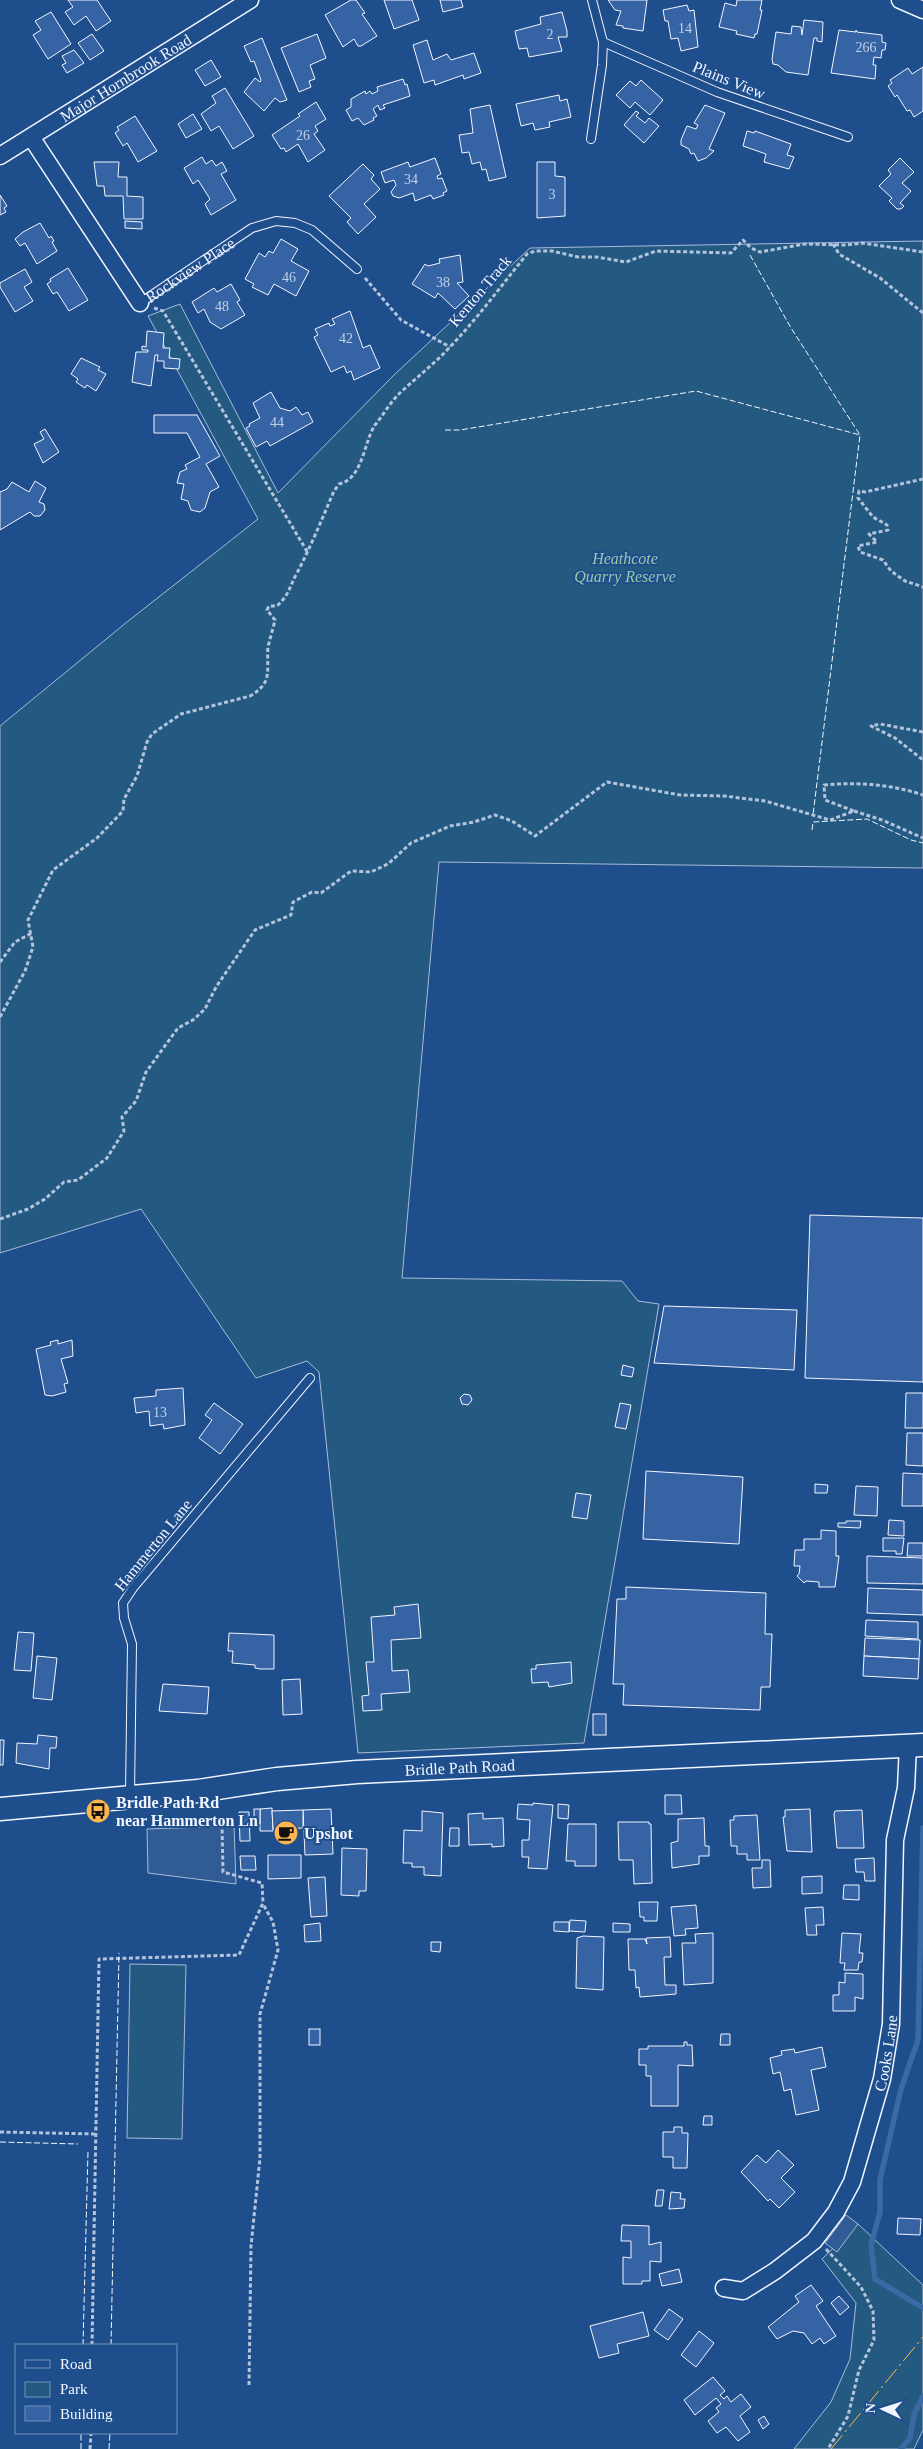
<svg xmlns="http://www.w3.org/2000/svg" width="923" height="2449" font-family="Georgia,serif">
<rect width="100%" height="100%" fill="#1f4e8c"/>
<!-- green -->
<g fill="#245a82" stroke="#a8bbd7">
<path d="M923 241V868L439 862 402 1278 622 1281 638 1301 659 1304 584 1743 358 1753 319 1372 307 1361 256 1378 141 1209 0 1253V726L127 622 258 519 148 316 180 304 278 493 393 376 530 248Z"/>
<path d="M130 1964 186 1965 182 2139 127 2138Z"/>
<path d="M858 2224 923 2285V2430L914 2449H794L831 2402 850 2359 856 2303 822 2259Z"/>
</g>
<!-- parking -->
<g fill="#305b95" stroke="#a8bbd7">
<path d="M234 1826 236 1884 148 1873 147 1829Z"/>
<path d="M846 2215 858 2224 837 2252 825 2243Z"/>
</g>
<g fill="none" stroke-linecap="round" stroke-linejoin="round">
<!-- stream -->
<g stroke="#3b69a3" stroke-width="5.5">
<path d="M923 1828 918 2040 901 2089 880 2180V2212L871 2245 875 2279 923 2308"/>
<path d="M901 2449 910 2438 914 2415 923 2396"/>
</g>
</g>
<!-- building -->
<g fill="#3563a3" stroke="#f2f6ff">
<path d="M68 0H97L111 21 96 31 86 16 74 25 65 12 73 7Z"/>
<path d="M351 0H356L365 13 362 14 377 36 361 46H358L354 39 343 47 325 15Z"/>
<path d="M384 0H412L419 20 394 29Z"/>
<path d="M440 0H461L463 7 443 12Z"/>
<path d="M608 0H647L643 31 623 28V26L616 25 621 11 615 10Z"/>
<path d="M737 0H762L760 10H762L757 34H755L754 38 736 34 737 31 719 27 725 3 736 6Z"/>
<path d="M687 5 689 11 694 10 698 47 681 51 678 38 671 39 668 21H665L663 10Z"/>
<path d="M51 12 71 44 48 59 33 35 41 30 35 21Z"/>
<path d="M562 12 567 31V37H558L562 51 529 57 527 48 519 49 515 31 541 24 540 17Z"/>
<path d="M804 20 823 22 822 42 817 41V38H814L808 75 786 72 778 65 773 64 772 59 776 32 791 34 792 26 801 27 802 35Z"/>
<path d="M839 30 856 32V30L857 32 882 35V42L886 43 885 50H882L881 58 874 57 873 65H876L875 79 831 73Z"/>
<path d="M92 34 104 51 90 60 78 43Z"/>
<path d="M317 34 326 58 310 65 315 79 309 81 311 87 299 92 281 48Z"/>
<path d="M262 38 287 100 280 102 275 98 264 111 244 92 255 78 260 82 261 80 254 61 251 62 244 46Z"/>
<path d="M427 40 433 60 447 54 451 60 474 53 481 73 464 79 463 75 435 85 434 80 424 83 413 45Z"/>
<path d="M74 50 84 63 67 73 62 65 66 63 62 56Z"/>
<path d="M211 60 221 77 205 86 195 70Z"/>
<path d="M923 67V111L914 117 910 110 907 111 897 95 895 97 888 86 892 83 890 80 908 68 912 74Z"/>
<path d="M403 79 405 85 407 84 410 96 383 105 385 108 380 110 378 105 373 109 377 116 373 118 374 120 364 125 358 118 352 121 346 110 351 107V99L365 91 366 94 370 91 372 94 378 91 377 87Z"/>
<path d="M641 80 663 100 650 115 635 102 630 108 616 95 630 81 636 86Z"/>
<path d="M225 88 254 136 233 149 219 126 211 131 201 114 216 103 212 96Z"/>
<path d="M559 95 560 101 567 99 571 117 549 122 550 127 535 130 533 123 521 126 516 104Z"/>
<path d="M316 102 326 119 315 126 318 131 314 134 325 150 308 162 298 144 286 152 284 148 281 149 272 135 300 116 298 114Z"/>
<path d="M490 105 506 177 489 181 486 169 482 170 480 162 472 164 469 152 462 153 459 135 473 133 470 109Z"/>
<path d="M705 105 725 113 709 149 714 151 706 158 698 161 694 153 691 154 689 149 681 145V140L687 126 696 129 698 125 694 123Z"/>
<path d="M636 111 639 113 636 116 645 123 649 118 659 126 644 143 624 125Z"/>
<path d="M193 114 202 129 186 138 178 124Z"/>
<path d="M135 116 157 151 138 162 127 143 123 146 115 133 119 130 117 127Z"/>
<path d="M747 131 754 133 755 131 791 144 787 155 794 157 789 169 764 162 766 154 743 146Z"/>
<path d="M202 157 206 164 212 160 216 166 222 162 227 171 221 174 236 200 211 215 205 204 210 199 198 180 193 184 184 168Z"/>
<path d="M435 158 441 174 437 176 438 179 442 178 447 191 443 193 444 195 433 199 431 195 415 201 413 193 399 198 393 196 391 192 396 185 394 180 385 183 381 172 408 162 410 167Z"/>
<path d="M900 158 914 172 902 183 911 191 900 203 904 206 901 209H897L889 201 892 198 879 186 891 174 888 170Z"/>
<path d="M94 162H119L118 177H127V196L143 197V219H124L123 196H105L104 186H97Z"/>
<path d="M537 162H555V176L565 177V216L537 218Z"/>
<path d="M363 164 374 175 371 179 380 189 364 204 376 217 358 234 347 222 351 218 329 196Z"/>
<path d="M0 195 7 206 4 208 6 212 0 215Z"/>
<path d="M125 221 142 222V229L125 228Z"/>
<path d="M40 223 49 238 51 236 54 241 52 242 57 251 37 264 25 243 20 246 15 239 23 232Z"/>
<path d="M281 239 298 249 291 261 309 271 296 296 274 284 268 295 252 287 254 284 245 279 259 253 265 257 269 251 273 253Z"/>
<path d="M460 255 463 282 457 283 469 296 455 309 438 293 435 298 412 284 425 264 428 266 440 263 439 259Z"/>
<path d="M68 268 88 300 69 311 57 292 53 294 47 284 51 281 50 279Z"/>
<path d="M25 269 32 282 24 287 33 301 15 312 0 287V283Z"/>
<path d="M231 284 240 300 237 302 245 315 221 329 210 322 204 309 198 313 192 302 214 288 217 292Z"/>
<path d="M350 311 363 348 370 345 380 368 354 380 351 371 347 373 344 366 331 372 314 337 318 335 315 329 329 323 330 326 335 324 332 319Z"/>
<path d="M147 331 164 333 163 348H170L169 358 180 359 179 369 164 368V361H157L158 355H155L151 386 132 382 136 352H148V350H142V346L146 347Z"/>
<path d="M81 358 100 367 98 370 106 374 96 391 87 385 85 388 76 382 78 379 71 374Z"/>
<path d="M271 392 280 408 290 411 296 407 302 415 308 412 313 422 270 446 267 441 256 447 246 428 250 426 249 424 260 418 253 403Z"/>
<path d="M154 415H197L220 456 206 464 219 487 210 492 205 508 200 512 191 510 188 501 181 499 184 484 177 483 180 472 187 469 185 465 200 457 187 433H154Z"/>
<path d="M45 429 59 452 43 463 34 444 44 439 40 432Z"/>
<path d="M35 481 46 488 39 502 44 504 45 510 40 516H34L30 512 0 530V492L7 489 12 482 29 492Z"/>
<path d="M810 1215 923 1218V1382L805 1378Z"/>
<path d="M664 1306 797 1310 794 1370 654 1363Z"/>
<path d="M58 1340V1344L72 1340 73 1356 61 1359 68 1383 64 1384 66 1392 52 1396 45 1395 36 1349 51 1345 50 1342Z"/>
<path d="M623 1365 634 1368 632 1377 621 1375Z"/>
<path d="M183 1388 185 1425 164 1429 163 1424 150 1426 149 1411 136 1413 134 1398 156 1396V1390Z"/>
<path d="M906 1393H923V1428H905Z"/>
<path d="M464 1394 470 1395 472 1400 468 1405 462 1404 460 1398Z"/>
<path d="M214 1403 243 1424 220 1454 199 1438 212 1420 205 1415Z"/>
<path d="M620 1403 631 1405 626 1429 615 1427Z"/>
<path d="M907 1433H923V1466L906 1465Z"/>
<path d="M646 1471 743 1477 739 1544 643 1539Z"/>
<path d="M903 1473 923 1474V1506H902Z"/>
<path d="M815 1484 828 1485 827 1493H815Z"/>
<path d="M856 1486 878 1487 877 1516 854 1515Z"/>
<path d="M576 1493 591 1495 587 1519 572 1517Z"/>
<path d="M889 1520 904 1521V1536L888 1535Z"/>
<path d="M846 1521H861L860 1528 838 1527V1523H846Z"/>
<path d="M821 1530 836 1531V1556H839L835 1587H819V1582L806 1581 804 1583 797 1576 799 1574 800 1566H794L795 1550H804V1539H821Z"/>
<path d="M883 1538H904L902 1554H896V1551H883Z"/>
<path d="M908 1543H923V1556H907Z"/>
<path d="M867 1556 923 1558V1584L867 1583Z"/>
<path d="M626 1587 766 1593 765 1634H772L770 1687H761L760 1710 623 1705 624 1684H613L617 1599H626Z"/>
<path d="M868 1588 923 1590V1615L867 1613Z"/>
<path d="M418 1604 421 1638 391 1640 392 1671 408 1670 410 1692 381 1694 382 1710 363 1711 362 1696 369 1695 366 1662H374L371 1617 395 1615 394 1607Z"/>
<path d="M866 1620 918 1622V1639L865 1636Z"/>
<path d="M18 1632 34 1633 31 1671 14 1670Z"/>
<path d="M229 1633 274 1635V1669H260L255 1668V1665L232 1663 233 1651H228Z"/>
<path d="M865 1638 920 1640 919 1659 864 1656Z"/>
<path d="M37 1656 57 1658 52 1700 33 1698Z"/>
<path d="M864 1656 919 1659 918 1679 863 1676Z"/>
<path d="M571 1662 572 1683 549 1687 548 1682 532 1683 531 1669H536V1665Z"/>
<path d="M300 1679 302 1714 283 1715 282 1680Z"/>
<path d="M163 1684 209 1687 207 1714 159 1711Z"/>
<rect x="593" y="1714" width="13" height="21"/>
<path d="M38 1735 57 1737 56 1748H50L49 1769 16 1763 17 1743 37 1744Z"/>
<path d="M0 1740H4L3 1765H0Z"/>
<path d="M665 1795H681L682 1814H665Z"/>
<path d="M533 1803 553 1805 547 1869 528 1868 529 1857H522V1840H529L530 1820 517 1819 518 1804 533 1805Z"/>
<path d="M558 1804 569 1805 568 1819 558 1818Z"/>
<path d="M272 1808 273 1831H260V1809Z"/>
<rect x="254" y="1809" width="6" height="14"/>
<path d="M331 1809 333 1854 305 1855 303 1810Z"/>
<path d="M810 1809 812 1852 787 1851 783 1817H785V1810Z"/>
<path d="M303 1810V1828L273 1829 272 1811Z"/>
<path d="M862 1810 864 1848H837L834 1814 835 1811Z"/>
<path d="M422 1811 443 1813 441 1876 424 1875V1867H412V1863H403L404 1830 422 1831Z"/>
<path d="M239 1812H249L250 1841H240Z"/>
<path d="M483 1813V1819L503 1818 504 1846 492 1847V1844L469 1845 468 1814Z"/>
<path d="M757 1815 760 1860H747V1854H737V1846H731L730 1820H734V1816Z"/>
<path d="M704 1818 705 1846H709V1856H699V1864L672 1868 671 1843 678 1841V1819Z"/>
<path d="M618 1822H649V1824H651L652 1883 634 1884 633 1860H619Z"/>
<path d="M568 1824H596V1866H575V1861H566Z"/>
<path d="M450 1828H459V1846H449Z"/>
<path d="M342 1848 367 1849 366 1891H359V1896L341 1895Z"/>
<path d="M268 1855H301V1878L268 1879Z"/>
<path d="M240 1856H255L256 1870H241Z"/>
<path d="M874 1858 875 1881H865L864 1872H856L855 1859Z"/>
<path d="M762 1860H770L771 1887 753 1888 752 1868H762Z"/>
<path d="M822 1876V1893L802 1894V1877Z"/>
<path d="M325 1877 327 1916 311 1917 308 1878Z"/>
<path d="M844 1885H859V1900L843 1899Z"/>
<path d="M639 1902H658L657 1921H644V1917H640Z"/>
<path d="M696 1905 698 1928 685 1929 686 1935 674 1936 671 1907Z"/>
<path d="M823 1907 824 1925H816L817 1935H807L805 1908Z"/>
<path d="M570 1920 586 1921 585 1932 569 1931Z"/>
<path d="M554 1922H569V1932L554 1931Z"/>
<path d="M320 1923 321 1941 305 1942 304 1925Z"/>
<path d="M613 1923 630 1924V1932H613Z"/>
<path d="M713 1933V1983L684 1985 682 1943H696L695 1934Z"/>
<path d="M842 1933 861 1934 859 1953H863L862 1962H859L858 1970H844L845 1963H840Z"/>
<path d="M583 1936 604 1937 603 1990 576 1988 577 1938Z"/>
<path d="M670 1937 671 1957H664L665 1985H676V1994L640 1997 639 1987 636 1988 635 1970H629L628 1939H645L647 1944 646 1938Z"/>
<path d="M431 1942H441L440 1952 431 1951Z"/>
<path d="M845 1973 863 1974V1999L855 1997V2011H833V1995H839V1982L845 1983Z"/>
<rect x="309" y="2029" width="11" height="16"/>
<path d="M721 2034H730V2045H720Z"/>
<path d="M684 2042H687V2045H692L693 2066 678 2065V2106H651V2076H646V2065H639V2049H648V2046H684Z"/>
<path d="M822 2047 826 2067 811 2070 819 2110 796 2115 791 2089 784 2091 780 2072 773 2074 770 2058 782 2055 781 2051 794 2049 795 2053Z"/>
<path d="M704 2116H712V2125H703Z"/>
<path d="M674 2127H682V2133H688L687 2168H673V2157H663V2132H674Z"/>
<path d="M778 2150 794 2165 781 2178 795 2192 779 2208 770 2199 768 2201 741 2172 757 2155 766 2163Z"/>
<path d="M657 2190H664L662 2206H655Z"/>
<path d="M671 2192 681 2193 680 2199H685L684 2208 669 2209Z"/>
<path d="M898 2218 921 2219 920 2235 897 2234Z"/>
<path d="M622 2225 649 2226V2245L661 2242V2262L650 2261V2281H642V2284H623V2257L631 2258V2241H621Z"/>
<path d="M679 2269 682 2282 662 2286 659 2274Z"/>
<path d="M811 2285 823 2301 816 2306 836 2336 824 2344 820 2338 812 2344 804 2333 793 2331 777 2339 768 2327 799 2302 795 2296Z"/>
<path d="M839 2296 849 2307 840 2315 831 2303Z"/>
<path d="M669 2309 683 2319 668 2340 654 2330Z"/>
<path d="M643 2312 649 2336 617 2344 619 2353 599 2358 590 2326Z"/>
<path d="M699 2331 714 2343 696 2367 681 2355Z"/>
<path d="M713 2377 725 2391 720 2395 724 2399 727 2396 731 2402 741 2394 751 2407 740 2416 750 2432 738 2441 726 2427 717 2433 708 2421 719 2412 716 2408 721 2404 716 2398 695 2415 684 2400Z"/>
<path d="M764 2416 769 2424 763 2429 758 2420Z"/>
</g>
<g fill="none" stroke-linecap="round" stroke-linejoin="round">
<defs>
<g id="lane">
<path d="M592 0 603 42 717 92 848 137"/>
<path d="M591 139 602 65 603 42"/>
<path id="s1" d="M140 303 252 228 276 221 295 223 312 230 357 269"/>
<path d="M130 1794 132 1644 124 1618 123 1603 133 1588 310 1378"/>
</g>
<g id="street">
<path d="M900 0 923 10"/>
<path d="M31 137 140 303"/>
<path id="s2" d="M0 156 250 0"/>
<path id="s3" d="M724 2288 743 2291 775 2271 814 2241 836 2212 852 2182 882 2079 891 2024 895 1840 906 1788 908 1746"/>
</g>
<g id="secondary">
<path id="s4" d="M0 1809 198 1791 277 1779 357 1772 923 1745"/>
</g>
</defs>
<!-- lane casing -->
<use href="#lane" stroke="#f2f6ff" stroke-width="10"/>
<!-- street casing -->
<use href="#street" stroke="#f2f6ff" stroke-width="19"/>
<!-- secondary casing -->
<use href="#secondary" stroke="#f2f6ff" stroke-width="25"/>
<!-- path -->
<g stroke="#b3c4dc" stroke-width="3" stroke-dasharray="4 2.5" stroke-linecap="butt">
<path d="M833 244 839 254 880 278 923 313"/>
<path d="M365 278 401 320 450 347"/>
<path d="M154 308 163 311 308 553"/>
<path d="M923 479 865 492 859 491 858 498 873 517 887 525 888 530 869 534 877 542 858 546 860 552 883 560 891 571 905 581 923 587"/>
<path d="M923 732 880 724 871 726 895 738 923 760"/>
<path d="M854 811 882 820 923 838"/>
<path d="M0 962 15 942 32 933"/>
<path d="M0 1017 25 971 33 947 28 920 53 870 97 838 123 811 124 799 137 776 147 742 152 734 181 714 250 696C274 682 266 670 268 647 270 638 273 629 275 620L267 610 269 606H277C290 594 289 587 297 573 311 546 322 519 334 491L339 484C363 479 364 441 375 425 384 414 391 401 401 392 417 377 434 364 449 348 477 319 501 286 527 254L535 251H552L578 257H597L626 262 656 251 731 253 743 240 751 248 760 252 805 244 846 245 862 243 923 252"/>
<path d="M0 1219 28 1209 45 1199 64 1182 78 1180 107 1158 124 1131 122 1117 136 1101 146 1072 178 1028 193 1020 205 1009 216 987 255 930 291 915 293 902 312 892 321 893 351 871 371 872 388 864 411 843 450 826 474 822 495 815 512 821 535 836 607 782 680 795 724 796 765 801 830 820 854 811 825 800 824 785C858 782 890 784 923 795"/>
<path d="M0 2132 96 2134"/>
<path d="M826 2249 861 2287 873 2311 874 2340 859 2370 848 2416 828 2449"/>
<path d="M92 2345 99 1959 239 1955 263 1903 262 1883 223 1872 222 1826"/>
<path d="M249 2385 251 2246 260 2158V2014L278 1950 273 1922 263 1904"/>
<path d="M90 2449 91 2433"/>
</g>
<!-- lane -->
<use href="#lane" stroke="#1f4e8c" stroke-width="8"/>
<!-- street -->
<use href="#street" stroke="#1f4e8c" stroke-width="16"/>
<!-- secondary -->
<use href="#secondary" stroke="#1f4e8c" stroke-width="22"/>
<!-- fence -->
<g stroke="#f2f6ff" stroke-width="1" stroke-dasharray="6 2.5" stroke-linecap="butt">
<path d="M750 255 791 328 860 435 813 815"/>
<path d="M445 430H460L696 391 860 435"/>
<path d="M812 830 813 822 867 819 911 840 923 843"/>
<path d="M0 2142 78 2144"/>
<path d="M83 2345 88 2151"/>
<path d="M111 2345 119 1953"/>
<path d="M81 2449V2433"/>
<path d="M109 2449 110 2433"/>
</g>
<!-- power -->
<path stroke="#ffb74d" stroke-width="1" stroke-dasharray="18 4 2.5 4" stroke-linecap="butt" d="M831 2449 923 2337"/>
</g>
<!-- icons -->
<defs>
<symbol id="bus-disc" viewBox="-11 -11 22 22"><circle r="9.5" fill="#ffb74d" stroke="#1f4e8c"/><path d="M-5-6H5V4H4V6H2V4H-2V6H-4V4H-5ZM-3.5-4V0h7V-4ZM-3.5 1.2v1.5H-2V1.2ZM2 1.2v1.5H3.5V1.2Z" fill="#111"/></symbol>
<symbol id="cafe-disc" viewBox="-11 -11 22 22"><circle r="9.5" fill="#ffb74d" stroke="#1f4e8c"/><path d="M-5.5-4.5H6V0H3Q3 3.5 0 3.5H-2.5Q-5.5 3.5-5.5 0ZM3-3.2v2h1.7v-2ZM-6 4.5H4V6H-6Z" fill="#111"/></symbol>
</defs>
<g fill-rule="evenodd">
<use href="#bus-disc" x="84" y="1797" width="28" height="28"/>
<use href="#cafe-disc" x="272" y="1819" width="28" height="28"/>
</g>
<g text-anchor="middle" dominant-baseline="central" stroke-width="4" stroke-linejoin="round" paint-order="stroke">
<!-- number labels -->
<g font-size="14" fill="#c3d1e8">
<text x="685" y="28">14</text>
<text x="550" y="34">2</text>
<text x="866" y="47">266</text>
<text x="303" y="135">26</text>
<text x="411" y="179">34</text>
<text x="552" y="194">3</text>
<text x="289" y="277">46</text>
<text x="443" y="282">38</text>
<text x="222" y="306">48</text>
<text x="346" y="338">42</text>
<text x="277" y="422">44</text>
<text x="160" y="1412">13</text>
</g>
<!-- street labels -->
<g font-size="16" fill="#f2f6ff" stroke="#1f4e8c">
<text stroke="none"><textPath href="#s2" startOffset="148">Major Hornbrook Road</textPath></text>
<text transform="translate(729 80) rotate(22)">Plains View</text>
<text stroke="none"><textPath href="#s1" startOffset="60">Rockview Place</textPath></text>
<text transform="translate(480 291) rotate(-50)">Kenton Track</text>
<text transform="translate(153 1545) rotate(-51)">Hammerton Lane</text>
<text stroke="none"><textPath href="#s4" startOffset="462">Bridle Path Road</textPath></text>
<text stroke="none"><textPath href="#s3" startOffset="310">Cooks Lane</textPath></text>
</g>
<!-- park labels -->
<g font-size="16" font-style="italic" fill="#97c8a6" stroke="#1f4e8c">
<text x="625" y="558">Heathcote<tspan x="625" dy="18">Quarry Reserve</tspan></text>
</g>
<!-- poi labels -->
<g font-size="16" font-weight="bold" fill="#f2f6ff" stroke="#1f4e8c" text-anchor="start">
<text x="116" y="1802">Bridle Path Rd<tspan x="116" dy="18">near Hammerton Ln</tspan></text>
<text x="304" y="1833">Upshot</text>
</g>
</g>
<!-- legend -->
<rect x="15" y="2344" width="162" height="90" fill="#1f4e8c" stroke="#7391ba"/>
<rect x="25" y="2360" width="25" height="8" fill="#1f4e8c" stroke="#7391ba"/>
<text x="60" y="2369" font-size="15" fill="#f2f6ff">Road</text>
<rect x="25" y="2382" width="25" height="15" fill="#245a82" stroke="#7391ba"/>
<text x="60" y="2394" font-size="15" fill="#f2f6ff">Park</text>
<rect x="25" y="2406" width="25" height="15" fill="#3563a3" stroke="#7391ba"/>
<text x="60" y="2419" font-size="15" fill="#f2f6ff">Building</text>
<!-- north arrow -->
<g transform="translate(883 2409) rotate(274)" stroke="#1f4e8c" stroke-width="4" paint-order="stroke">
<path d="M0-4L9 19L0 12L-9 19Z" fill="#f2f6ff"/>
<text y="-8" font-size="14" font-weight="bold" text-anchor="middle" fill="#f2f6ff">N</text>
</g>
</svg>
